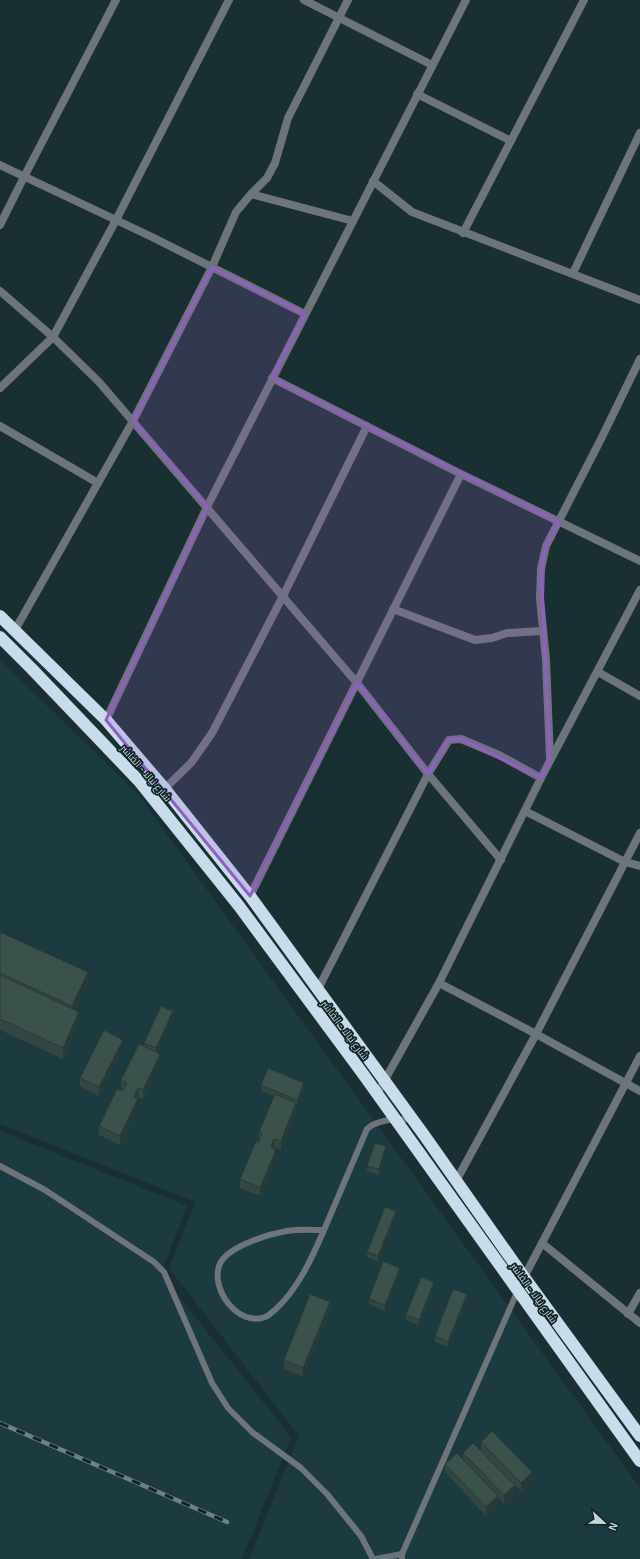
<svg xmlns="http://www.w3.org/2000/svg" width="640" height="1559" font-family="Georgia,Cairo,serif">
<rect width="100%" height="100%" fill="#192f32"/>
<!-- built -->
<g fill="#1c3b40">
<path d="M0 660 137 793 640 1488V1559H249L299 1436 169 1268 195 1202 0 1124Z"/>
<path d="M0 1131 187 1206 161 1274 291 1437 242 1559H0Z"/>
</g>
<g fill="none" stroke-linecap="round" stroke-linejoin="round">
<!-- lane -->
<g stroke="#6d747a" stroke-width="6">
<path d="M0 1166 45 1190 154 1262 164 1272 212 1383 228 1408 252 1432 301 1468 327 1494 361 1536 373 1559"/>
<path d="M324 1230C312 1258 298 1289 275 1310 272 1312 269 1316 265 1317 239 1327 211 1291 219 1266 225 1247 269 1234 287 1231 299 1229 312 1230 324 1230Z"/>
<path d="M324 1230 367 1129C379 1118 397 1120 412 1119"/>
<path d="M376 1559 402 1554"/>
<path d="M402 1559V1554L518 1290"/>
</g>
<!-- street -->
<g stroke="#6d747a" stroke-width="8">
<path d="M304 0 432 65"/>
<path d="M417 94 511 141"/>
<path d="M0 165 152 237 305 314"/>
<path d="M373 181 412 212 640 300"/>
<path d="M251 194 353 221"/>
<path d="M0 225 24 177 116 0"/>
<path d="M463 233 584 0"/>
<path d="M573 273 640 133"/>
<path d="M0 291 53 337 99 382 357 683 428 774 501 860"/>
<path d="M272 378 461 474 640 561"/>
<path d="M0 388 53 337 116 220 229 0"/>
<path d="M0 426 98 483"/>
<path d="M393 609 475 640 492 638 507 633 542 631"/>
<path d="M15 630 133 421 212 267 236 212 251 194 267 178 275 163 288 118 348 0"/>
<path d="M598 672 640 696"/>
<path d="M106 720 207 507 466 0"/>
<path d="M550 759 546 660 540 598 541 569 546 546 601 439 640 359"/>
<path d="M154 799 191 763 212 733 283 596 367 426"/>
<path d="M525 811 625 862 640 866"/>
<path d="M250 896 461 474"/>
<path d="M439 983 536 1034 640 1091"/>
<path d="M318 989 428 774 449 740 461 739 499 755 541 778"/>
<path d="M377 1094 439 983 541 778 640 590"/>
<path d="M456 1181 536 1034 640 833"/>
<path d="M542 1243 640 1056"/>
<path d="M522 1281 542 1243 640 1323"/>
<path d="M628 1314 640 1293"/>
</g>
<!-- highway -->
<g stroke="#c9dceb" stroke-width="12">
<path d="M0 616 106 720 165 789 250 896 424 1135 524 1277 640 1436"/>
<path d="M0 637 31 668 139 781 239 906 363 1074 640 1461"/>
</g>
<defs>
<path id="rail" d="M0 1423 227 1522"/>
</defs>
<!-- rail casing -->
<use href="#rail" stroke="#6f8183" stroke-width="4.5"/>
<!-- rail -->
<use href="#rail" stroke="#0f2528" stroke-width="3" stroke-dasharray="9" stroke-linecap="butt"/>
</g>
<!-- wall -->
<g fill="#334641">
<path d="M0 932 88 983 75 1010 79 1023 63 1059 0 1030Z"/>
<path d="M173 1017 157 1052 160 1062 143 1099 138 1097 137 1098 138 1107 120 1145 99 1135V1126L123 1090 121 1089V1080L144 1046V1043Z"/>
<path d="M123 1048 99 1096 80 1086V1078Z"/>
<path d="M261 1085 304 1089 296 1106V1112L281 1150 274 1147V1149L276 1158 260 1196 240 1188V1179L259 1141V1132L274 1096 261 1091Z"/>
<path d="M386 1152 379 1175 367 1171V1166Z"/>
<path d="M396 1217 378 1262 367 1257V1252Z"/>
<path d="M400 1273 385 1311 369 1304V1299Z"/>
<path d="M434 1287 419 1325 406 1320V1315Z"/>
<path d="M467 1300 448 1347 435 1342V1336Z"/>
<path d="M330 1310 303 1377 284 1369V1360Z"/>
<path d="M481 1442 532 1480 521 1491 515 1485V1494L504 1504 498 1497V1505L486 1516 445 1472V1464L463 1459V1453L481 1451Z"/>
</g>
<!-- shaded-wall -->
<g fill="#293935">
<path d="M88 972V983L72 1017V1006Z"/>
<path d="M173 1011V1017L156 1054V1048Z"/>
<path d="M79 1012V1023L63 1059V1048Z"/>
<path d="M123 1040V1048L99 1096V1087Z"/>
<path d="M160 1054V1062L143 1099V1090Z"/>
<path d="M304 1083V1089L297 1106V1100Z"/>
<path d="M138 1088V1097L134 1105V1097Z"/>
<path d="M138 1098V1107L120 1145V1136Z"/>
<path d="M296 1103V1112L281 1150V1141Z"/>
<path d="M274 1139V1147L271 1156V1147Z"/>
<path d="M386 1146V1152L379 1175V1169Z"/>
<path d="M276 1150V1158L260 1196V1188Z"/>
<path d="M396 1211V1217L378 1262V1256Z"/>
<path d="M400 1268V1273L385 1311V1305Z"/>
<path d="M434 1282V1287L419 1325V1320Z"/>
<path d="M467 1294V1300L448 1347V1342Z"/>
<path d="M330 1302V1310L303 1377V1368Z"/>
<path d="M532 1472V1480L521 1491V1483Z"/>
<path d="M515 1485V1494L504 1504V1495Z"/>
<path d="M498 1496V1505L486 1516V1507Z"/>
</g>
<!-- building -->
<g fill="#3b514c" stroke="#293935">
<path d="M0 932 88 972 72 1006 0 973Z"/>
<path d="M0 975 79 1012 63 1048 0 1019Z"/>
<path d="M161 1006 173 1011 156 1048 144 1043Z"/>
<path d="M104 1030 123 1040 99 1087 80 1078Z"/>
<path d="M139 1044 160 1054 143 1090 138 1088 134 1097 138 1098 120 1136 99 1126 117 1089 123 1091 127 1083 121 1080Z"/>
<path d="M268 1068 304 1083 297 1100 261 1085Z"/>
<path d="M275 1094 296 1103 281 1141 274 1139 271 1147 276 1150 260 1188 240 1179 256 1141 258 1143 262 1134 259 1132Z"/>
<path d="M375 1143 386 1146 379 1169 367 1166Z"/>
<path d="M385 1207 396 1211 378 1256 367 1252Z"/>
<path d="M383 1261 400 1268 385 1305 369 1299Z"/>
<path d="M421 1277 434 1282 419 1320 406 1315Z"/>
<path d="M453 1289 467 1294 448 1342 435 1336Z"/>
<path d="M310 1294 330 1302 303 1368 284 1360Z"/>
<path d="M492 1431 532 1472 521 1483 481 1442Z"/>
<path d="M473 1443 515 1485 504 1495 463 1453Z"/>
<path d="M457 1453 498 1496 486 1507 445 1464Z"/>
</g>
<!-- marked area -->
<path fill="#925ec6" fill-opacity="0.2" stroke="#925ec6" stroke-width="3" stroke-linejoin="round" d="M212 267 305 314 272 378 559 522 546 546 541 569 550 759 541 778 461 739 449 740 428 774 357 683 250 896 106 720 207 507 133 421Z"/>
<g text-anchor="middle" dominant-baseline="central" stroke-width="3.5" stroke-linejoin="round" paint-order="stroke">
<!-- street labels -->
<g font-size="10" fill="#c7d4d6" stroke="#0f2528">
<text transform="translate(146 773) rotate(49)">شارع نيالا - الفاشر</text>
<text transform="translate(345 1030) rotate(53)">شارع نيالا - الفاشر</text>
<text transform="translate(534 1293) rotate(54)">شارع نيالا - الفاشر</text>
</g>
</g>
<!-- north arrow -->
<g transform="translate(604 1523) rotate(112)" stroke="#0f2528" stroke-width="3" paint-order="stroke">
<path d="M0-3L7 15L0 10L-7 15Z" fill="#c7d4d6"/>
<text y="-6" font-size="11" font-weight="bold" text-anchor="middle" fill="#c7d4d6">N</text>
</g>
</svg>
